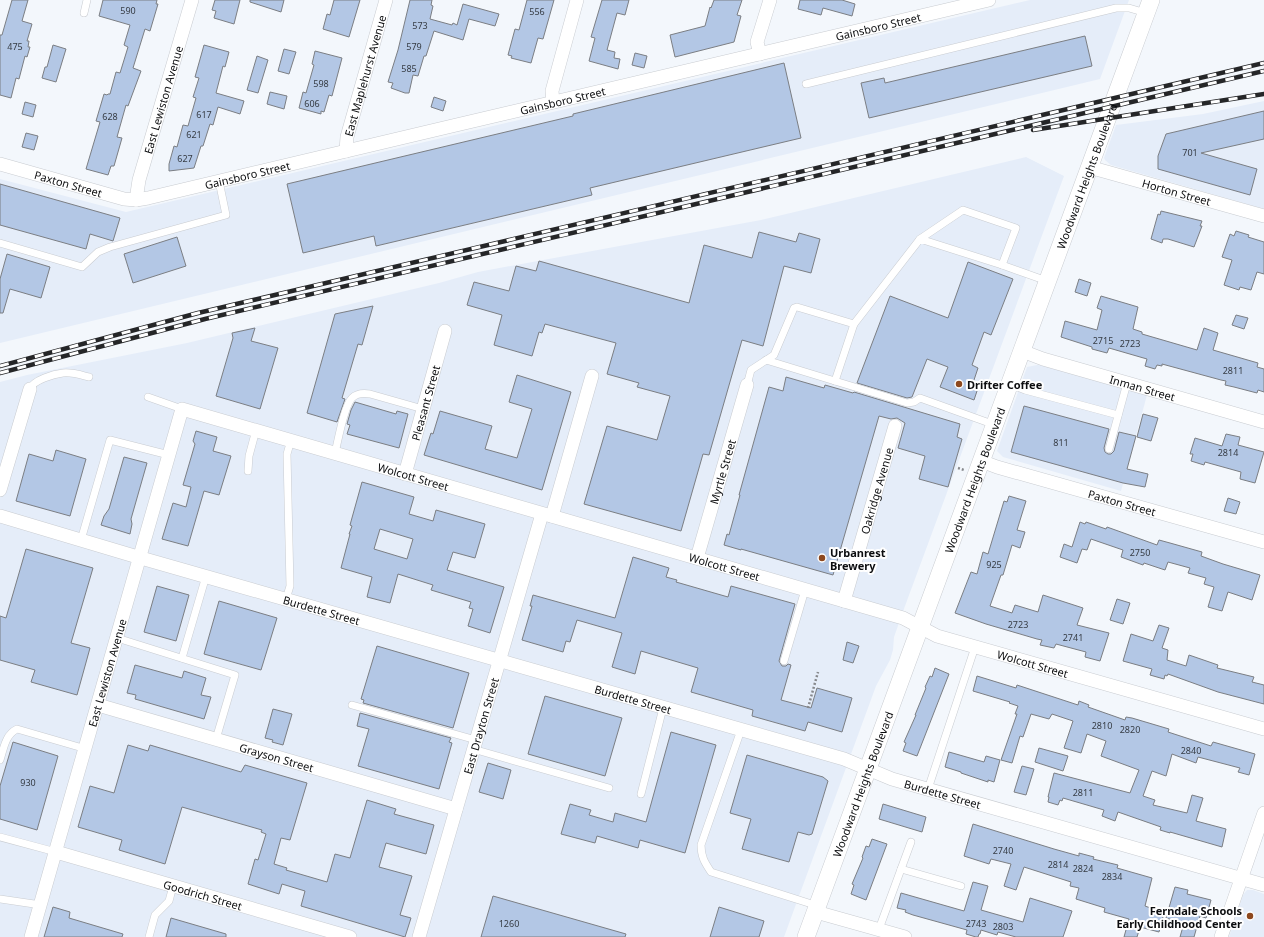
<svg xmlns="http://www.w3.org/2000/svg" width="1264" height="937" font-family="'Noto Sans',sans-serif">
<rect width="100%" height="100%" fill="#f3f7fc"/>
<!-- built -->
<g fill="#e5edf9">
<path d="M1030 0H1129L1100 79 0 343V179L126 212Z"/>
<path d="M1264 101V209L1111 165 1105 160 1104 158 1116 125 1203 114Z"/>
<path d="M1026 157 1064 176 905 606 894 637 893 650 890 660 876 686 784 937H0V382L27 375 187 343 439 283 478 272 761 220Z"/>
<path d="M1037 365 1051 366 1147 395 1121 491 1003 457 997 451 1027 367Z"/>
<path d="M1247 890H1253L1264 894V937H1229L1243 895Z"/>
</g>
<!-- building -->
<g fill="#b3c7e5" stroke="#7b7e83" fill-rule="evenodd">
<path d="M12 0H28L22 21 32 24 27 41H29L28 47H30L27 57 25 56 19 79 16 78 11 98 0 95V35H2Z"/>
<path d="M103 0H157L156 4H158L150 31 145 29 133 68 141 71 128 106 126 105 117 137 122 138 114 166H111L108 175 86 169 100 122 96 121 104 94 107 95 108 94H110L116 72 120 73 128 47 124 45 130 25 99 16Z"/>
<path d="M215 0H240L234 24 214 18 216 11 212 10Z"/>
<path d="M250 0H284L281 12 250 2Z"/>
<path d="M334 0H360L349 37 323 29 327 14 330 15Z"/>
<path d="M410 0H432L431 5 433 6 430 19 452 25 453 23 457 25 463 4 499 14 495 26 469 19 463 40 434 31 426 56H424L418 76 413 75 409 93H405L391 88 393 83 388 82 398 50Z"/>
<path d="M527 0H554L543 39 538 38 531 63 511 58 512 56 508 55 515 29 519 30Z"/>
<path d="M602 0H629L625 15 617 13 607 50 615 52 614 58 620 59 618 69 589 61 595 38 591 37Z"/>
<path d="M714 0H742L737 15 741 16 734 42 675 57 670 35 705 26 710 7 711 8Z"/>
<path d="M800 0H842L855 4 852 16 823 8 821 15 798 9Z"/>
<path d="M1085 36 1092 66 869 118 861 83 884 78 885 83Z"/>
<path d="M53 45 66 49 56 82 42 78 45 67H47Z"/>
<path d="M204 45 229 52 225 67 223 66 216 93 244 101 240 114 218 107 213 125 210 124 203 146H201L194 168 169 171V164L174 146 177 147 183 125 188 126 196 98 193 97 199 78 195 77Z"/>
<path d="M284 49 296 52 289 74 278 71Z"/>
<path d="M315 51 342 58 332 96 329 95 324 112 321 111V114L299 108 303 92 306 93 314 65 312 64Z"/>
<path d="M635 53 647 56 644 68 632 65Z"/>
<path d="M257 56 268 60 258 93 247 90Z"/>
<path d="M784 63 801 138 590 188 592 195 376 246 374 236 303 253 287 184 573 116V114Z"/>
<path d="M270 92 287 96 284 109 267 104Z"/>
<path d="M434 97 446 101 443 111 431 107Z"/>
<path d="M25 102 36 105 33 117 22 114Z"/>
<path d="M1264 111V139L1201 153 1257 169 1250 195 1158 169V156L1166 134Z"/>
<path d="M26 133 38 136 34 150 22 147Z"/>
<path d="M0 184 120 218 113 241 90 234 86 249 0 225Z"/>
<path d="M1161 211 1202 221 1200 226H1202L1194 247 1168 239H1163L1162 243 1151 239 1158 214 1160 215Z"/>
<path d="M1236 231 1249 235 1248 237 1264 242V274L1257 272 1251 290 1240 287 1239 290 1224 285 1232 260 1222 257 1230 234 1234 236Z"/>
<path d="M759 232 796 242 799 233 820 239 811 273 784 266 763 346 742 340 709 455 703 454 681 531 584 504 607 426 657 440 670 396 637 387 639 383 607 374 616 343 545 324 542 333 539 332 532 356 494 345 502 315 467 305 474 282 509 291 516 266 536 271 539 261 689 303 704 245 752 258Z"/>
<path d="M177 237 186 266 133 283 124 254Z"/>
<path d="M7 254 50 267 41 298 10 289 3 313H0V279Z"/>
<path d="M968 262 1013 279 991 335 984 332 972 365 978 368 973 383 979 385 974 400 940 387 948 367 927 359 912 397 907 398 857 383 890 296 948 318Z"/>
<path d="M1079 279 1091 283 1087 296 1075 292Z"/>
<path d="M1101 296 1138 307 1133 329 1142 332V334L1197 350 1204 328 1218 333 1213 350 1258 363 1257 367 1264 369V392L1258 390 1257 393 1234 387 1225 385 1226 381 1221 380 1162 364V366L1157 365 1155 369 1145 366 1147 359 1109 348 1107 353 1092 349V347L1061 337 1065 321 1097 330 1102 310 1097 308Z"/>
<path d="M373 306 362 345 358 344 342 398 345 399 337 422 307 413 335 314Z"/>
<path d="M1236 315 1248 318 1244 329 1232 325Z"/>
<path d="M255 328 251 341 278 348 260 409 216 396 233 338 232 333Z"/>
<path d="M517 375 571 392 542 490 424 455 431 433 433 434 440 411 492 426 485 449 517 458 532 409 509 402Z"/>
<path d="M786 377 824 388 825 385 853 393 854 392 960 424 957 437 962 439 948 487 919 479 925 456 898 448 905 423 897 418 891 419 879 416 833 575 741 549V550L724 545 727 534 729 535 740 495H739L769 387 783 391Z"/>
<path d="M355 402 396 414 397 411 408 414 399 448 347 434 350 425 347 424 351 410Z"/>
<path d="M1024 406 1109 429 1104 448 1105 452 1108 454H1111L1114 451 1119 432 1136 436 1127 469 1148 474 1145 487 1123 483 1011 452Z"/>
<path d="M1143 414 1158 418 1151 441 1137 437Z"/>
<path d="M196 431 217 437 213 451 231 456 219 495 204 491 188 546 162 539 173 503 186 507 191 487 183 485 195 444 193 441Z"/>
<path d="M1226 434 1240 437 1238 445 1264 452 1255 483 1240 479 1241 472 1205 462 1204 465 1191 461 1193 454H1190L1195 438 1222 446Z"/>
<path d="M56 450 86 459 70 516 16 501 29 454 53 461Z"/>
<path d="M124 457 147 463 131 519 132 524 130 534 101 525 104 516 109 509Z"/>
<path d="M362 482 414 497 409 514 433 521 436 510 485 524 475 558 453 552 447 570 504 587 490 633 468 626 473 609 469 608 471 602 431 590 433 585 398 574 390 603 367 597 372 577 341 568 350 534H349L352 526 350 525ZM380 529 413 539 407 559 374 549Z"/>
<path d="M1009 496 1026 501 1017 530 1025 532 1020 548 1012 545 1003 575H1001L990 606 1012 613 1015 605 1038 612 1043 595 1083 608 1077 625 1109 633 1100 661 1085 657 1086 652 1056 644 1054 648 1040 645 1042 640 1037 639 986 624 955 613 971 572 977 574 983 552 988 554 1004 501 1007 502Z"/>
<path d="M1228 498 1240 502 1236 514 1224 511Z"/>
<path d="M1080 522 1085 524 1086 522 1106 529 1107 527 1157 545 1159 540 1170 543 1202 552 1201 556 1223 564 1260 575 1252 600 1228 592 1222 611 1208 607 1214 587 1204 584 1206 578 1188 573 1190 568 1168 562 1165 570 1144 563 1143 565 1121 557 1123 550 1091 539 1087 550 1082 549 1077 563 1060 557 1064 544 1072 547Z"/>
<path d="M26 549 93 568 71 643 90 648 77 695 31 682 35 670 0 660V616L6 618Z"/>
<path d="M633 557 669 568 666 577 677 580 676 582 728 597 731 586 795 604 779 661 782 666H786L788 664 791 665 781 700 811 708 817 688 852 698 842 732 808 722 805 731 752 716 753 710 691 692 698 668 641 651 635 674 612 667 622 633 577 620 570 642 566 641 563 652 522 640 532 606H530L533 595 615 618Z"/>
<path d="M157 586 189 595 176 641 144 632Z"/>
<path d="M1117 599 1130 603 1123 624 1110 620Z"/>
<path d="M219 601 277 618 261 670 204 654Z"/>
<path d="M1159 625 1169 628 1162 648 1168 650 1167 660 1186 666 1189 655 1218 665 1217 668 1254 677 1252 682 1264 685V704L1218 692 1168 674 1167 676 1165 675 1164 679 1150 675 1152 669 1123 661 1131 634 1153 641Z"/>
<path d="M847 642 859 646 853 663 843 660Z"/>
<path d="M377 646 469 673 453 728 363 703 364 700 361 699Z"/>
<path d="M135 665 182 678 184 671 206 678 201 695 211 697 204 719 135 699 136 695 127 693Z"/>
<path d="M935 668 949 674 917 756 903 751 906 743 904 742 916 715H915L926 688 925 687 930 676 932 677Z"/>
<path d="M977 676 1016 688 1017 685 1078 705 1079 701 1089 705 1088 707 1125 720 1126 717 1132 718 1169 729 1168 732 1211 746 1213 742 1255 754 1249 775 1238 772 1240 768 1198 757 1196 763 1172 754 1166 776 1152 771 1143 796 1155 800 1153 805 1187 813 1192 795 1203 798 1196 821 1226 829 1222 847 1170 832V833L1160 830 1161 827 1118 812 1115 821 1102 816 1104 810 1063 798 1062 801 1060 800 1058 805 1048 802 1049 797H1048L1054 773 1130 793 1139 770 1101 756 1106 741 1087 734 1081 753 1064 748 1073 721 1052 714 1049 719 1031 714 1023 737 1020 736 1012 763 1001 760 1017 714H1015L1018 706 1009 703 1010 702 973 691Z"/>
<path d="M545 696 622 718 605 776 528 754Z"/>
<path d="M273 709 292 714 283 745 272 742 273 740 265 738Z"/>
<path d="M360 713 451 738 449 742 452 743 439 789 358 766 369 729 357 726Z"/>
<path d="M671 732 716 745 685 853 640 840 638 848 597 836 595 843 561 834 570 804 591 810 589 815 613 822 615 813 646 822Z"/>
<path d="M13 742 58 756 37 830 0 819V786Z"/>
<path d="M128 745 148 751 150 745 241 772 245 765 307 783 290 840 281 838 274 864 287 868 286 870 327 882 335 854 350 858 367 800 396 809 394 814 434 825 426 854 386 843 379 867 412 876 400 915 411 918 405 937 301 906 305 891 282 884 279 894 248 884 255 859 258 860 266 834 261 832 262 830 182 807 165 864 119 850 122 840 78 827 90 786 114 793Z"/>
<path d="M1039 748 1068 756 1063 771 1035 762Z"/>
<path d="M949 752 984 762 986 756 1000 760 994 782 988 780V782L961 773V772L945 767Z"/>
<path d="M747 755 823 777 828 781 812 834 809 835 798 832 789 862 742 849 751 819 730 813Z"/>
<path d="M488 763 511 770 503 799 479 792Z"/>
<path d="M1022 766 1034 769 1026 795 1014 792Z"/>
<path d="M883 804 926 817 922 832 879 819Z"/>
<path d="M973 824 1054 849 1079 856V853L1094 857 1093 859 1118 865 1117 868 1152 878 1145 906 1164 913 1159 932 1140 927 1137 937H1124L1129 919 1104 912 1105 908 1076 899 1079 888 1070 886 1071 882 1024 867 1016 890 1004 886 1011 864 991 859 989 864 964 856Z"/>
<path d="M872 839 887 844 866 900 851 894 854 885 852 884 863 858 862 857 866 846 869 847Z"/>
<path d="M973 882 988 886 981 910 1023 922 1030 898 1072 911 1063 937H1016L998 932 997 935 981 930 980 934H979L978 937H976L966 934 967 930 913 915 905 912 906 910 897 908 901 893 964 911Z"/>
<path d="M1175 887 1188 890 1187 894 1211 900 1206 918 1200 916 1194 937H1180L1184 923 1166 918Z"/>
<path d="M493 896 626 934 625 937H481Z"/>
<path d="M53 907 70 912 69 918 123 934 122 937H44Z"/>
<path d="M719 907 764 921 759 937H710Z"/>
<path d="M171 918 226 934V937H166Z"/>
</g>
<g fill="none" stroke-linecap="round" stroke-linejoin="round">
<defs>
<g id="service">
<path d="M84 13 87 0"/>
<path d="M806 84 1116 8H1129L1146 13"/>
<path d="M920 239 963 210 1016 228 1002 265 1047 281"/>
<path d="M0 243 82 267 98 252 110 247 226 215 219 181"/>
<path d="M766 360 907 403 914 402 920 398 995 425"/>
<path d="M835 381 854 324"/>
<path d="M1010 384 1025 390 1118 415"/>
<path d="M747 385 751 370 774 355 794 308 797 307 854 324 920 239 1002 265"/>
<path d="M30 389C33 380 54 374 63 373 72 372 81 375 89 377"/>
<path d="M148 397 182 409"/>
<path d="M1109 449 1127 383"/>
<path d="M335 453C338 441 344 406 352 398 357 393 364 393 370 394L423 409"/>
<path d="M248 471 249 456 256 430"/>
<path d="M81 540 110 440 169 455"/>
<path d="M286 599 290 586 287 454 291 440"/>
<path d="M117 638 235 675 216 739"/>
<path d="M182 658 206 576"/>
<path d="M784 661 805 590"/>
<path d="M352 705 476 740"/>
<path d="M741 730 701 845C701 857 705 863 711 872L818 906"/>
<path d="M473 749 609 788"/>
<path d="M0 760C4 748 5 735 17 729L86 749"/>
<path d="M928 789 975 647"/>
<path d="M641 794 663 708"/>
<path d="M0 837 56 852"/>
<path d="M901 869 961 886"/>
<path d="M0 899 41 905"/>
<path d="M879 929 911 842"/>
<path d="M149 937 155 915 169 901 173 886"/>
</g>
<g id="minor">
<path d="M760 54 757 42 770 0"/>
<path d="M553 102 552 91 577 0"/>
<path id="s1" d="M346 151 347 137 386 0"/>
<path id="s2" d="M0 164 124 199 136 200 148 198 452 126 989 0"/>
<path id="s3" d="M1089 167 1264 216"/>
<path id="s4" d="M136 200 139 180 192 0"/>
<path id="s5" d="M1022 351 1043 359 1264 422"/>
<path id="s6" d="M981 461 997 467 1264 542"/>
<path id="s7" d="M405 474 445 331"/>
<path d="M0 490 30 389"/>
<path id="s8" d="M0 516 141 558 844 759 892 779 1264 885"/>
<path d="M552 516 592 376"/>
<path id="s9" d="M697 558 747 385"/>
<path id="s10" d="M844 601 895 426"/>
<path id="s11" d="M98 705 456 809"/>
<path id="s12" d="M56 852 350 937"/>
<path d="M816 912 905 937"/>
<path id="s13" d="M31 937 182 409 903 618 937 636 1264 729"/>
<path id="s14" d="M419 937 542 514"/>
<path d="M1221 937 1264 813"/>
</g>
<g id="tertiary">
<path id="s15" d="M806 937 1151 0"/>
</g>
</defs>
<!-- service casing -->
<use href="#service" stroke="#c9ccd1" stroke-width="8"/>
<!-- minor casing -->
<use href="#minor" stroke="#c9ccd1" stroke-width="14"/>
<!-- tertiary casing -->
<use href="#tertiary" stroke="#c9ccd1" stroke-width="18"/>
<!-- path -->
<g stroke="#86888c" stroke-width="2.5" stroke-dasharray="2 2" stroke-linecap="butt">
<path d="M958 468 964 470"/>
<path d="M808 708 818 672"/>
</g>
<!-- service -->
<use href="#service" stroke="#fff" stroke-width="7"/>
<!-- minor -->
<use href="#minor" stroke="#fff" stroke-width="13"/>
<!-- tertiary -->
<use href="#tertiary" stroke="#fff" stroke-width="17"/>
<defs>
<g id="rail">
<path d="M1033 130 1264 94"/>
<path d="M0 366 198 313 1264 63"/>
<path d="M0 373 205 319 1264 71"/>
</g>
</defs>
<!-- rail casing -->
<use href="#rail" stroke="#252628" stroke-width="4.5"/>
<!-- rail -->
<use href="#rail" stroke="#fff" stroke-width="3" stroke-dasharray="9" stroke-linecap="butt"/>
</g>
<!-- markers -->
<g fill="#8d481e" stroke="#fff" stroke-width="1.5">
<circle cx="959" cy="384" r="4"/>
<circle cx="822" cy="558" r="4"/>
<circle cx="1250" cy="916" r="4"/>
</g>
<g text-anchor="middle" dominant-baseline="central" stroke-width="4" stroke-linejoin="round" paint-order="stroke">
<!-- number labels -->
<g font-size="9" fill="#363c44">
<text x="128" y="10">590</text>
<text x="537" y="11">556</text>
<text x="420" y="25">573</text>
<text x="15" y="46">475</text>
<text x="414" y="46">579</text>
<text x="409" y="68">585</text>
<text x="321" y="83">598</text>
<text x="312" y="103">606</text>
<text x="204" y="114">617</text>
<text x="110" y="116">628</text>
<text x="194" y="134">621</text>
<text x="1190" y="152">701</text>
<text x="185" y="158">627</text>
<text x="1103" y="340">2715</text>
<text x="1130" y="343">2723</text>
<text x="1233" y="370">2811</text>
<text x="1061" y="442">811</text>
<text x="1228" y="452">2814</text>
<text x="1140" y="552">2750</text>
<text x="994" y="564">925</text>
<text x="1018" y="624">2723</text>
<text x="1073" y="637">2741</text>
<text x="1102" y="725">2810</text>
<text x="1130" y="729">2820</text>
<text x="1191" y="750">2840</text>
<text x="28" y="782">930</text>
<text x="1083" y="792">2811</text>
<text x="1003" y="850">2740</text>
<text x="1058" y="864">2814</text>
<text x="1083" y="868">2824</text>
<text x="1112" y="876">2834</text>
<text x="509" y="923">1260</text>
<text x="976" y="923">2743</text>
<text x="1003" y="926">2803</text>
</g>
<!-- street labels -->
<g font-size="11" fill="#0c0d0f" stroke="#fff">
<text stroke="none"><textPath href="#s2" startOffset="903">Gainsboro Street</textPath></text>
<text stroke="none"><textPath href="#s1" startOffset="78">East Maplehurst Avenue</textPath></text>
<text stroke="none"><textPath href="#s4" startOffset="104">East Lewiston Avenue</textPath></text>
<text stroke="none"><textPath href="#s2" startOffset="579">Gainsboro Street</textPath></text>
<text stroke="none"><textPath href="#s2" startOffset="255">Gainsboro Street</textPath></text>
<text stroke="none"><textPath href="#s15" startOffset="811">Woodward Heights Boulevard</textPath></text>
<text stroke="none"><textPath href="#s2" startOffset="71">Paxton Street</textPath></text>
<text stroke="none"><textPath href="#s3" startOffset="91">Horton Street</textPath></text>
<text stroke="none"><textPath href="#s5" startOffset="126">Inman Street</textPath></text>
<text stroke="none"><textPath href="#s7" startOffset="74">Pleasant Street</textPath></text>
<text stroke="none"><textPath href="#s9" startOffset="90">Myrtle Street</textPath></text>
<text stroke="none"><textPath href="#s13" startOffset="790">Wolcott Street</textPath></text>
<text stroke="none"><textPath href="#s15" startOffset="487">Woodward Heights Boulevard</textPath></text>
<text stroke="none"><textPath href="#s10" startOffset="115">Oakridge Avenue</textPath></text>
<text stroke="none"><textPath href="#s6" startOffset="147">Paxton Street</textPath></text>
<text stroke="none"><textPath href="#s13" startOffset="1114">Wolcott Street</textPath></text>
<text stroke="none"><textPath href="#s8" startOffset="335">Burdette Street</textPath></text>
<text stroke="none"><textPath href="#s13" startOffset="1438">Wolcott Street</textPath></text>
<text stroke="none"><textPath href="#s13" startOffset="275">East Lewiston Avenue</textPath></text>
<text stroke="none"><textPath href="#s8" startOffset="659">Burdette Street</textPath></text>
<text stroke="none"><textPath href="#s14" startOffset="220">East Drayton Street</textPath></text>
<text stroke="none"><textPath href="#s11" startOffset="186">Grayson Street</textPath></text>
<text stroke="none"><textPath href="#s15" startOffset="163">Woodward Heights Boulevard</textPath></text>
<text stroke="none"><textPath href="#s8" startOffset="983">Burdette Street</textPath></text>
<text stroke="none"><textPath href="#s12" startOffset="153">Goodrich Street</textPath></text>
</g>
<!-- poi labels -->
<g font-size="11" font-weight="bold" fill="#0c0d0f" stroke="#fff" text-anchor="start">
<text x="967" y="384">Drifter Coffee</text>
<text x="830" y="552">Urbanrest<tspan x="830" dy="13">Brewery</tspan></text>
<text x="1242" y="910" text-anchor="end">Ferndale Schools<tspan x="1242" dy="13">Early Childhood Center</tspan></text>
</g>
</g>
</svg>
